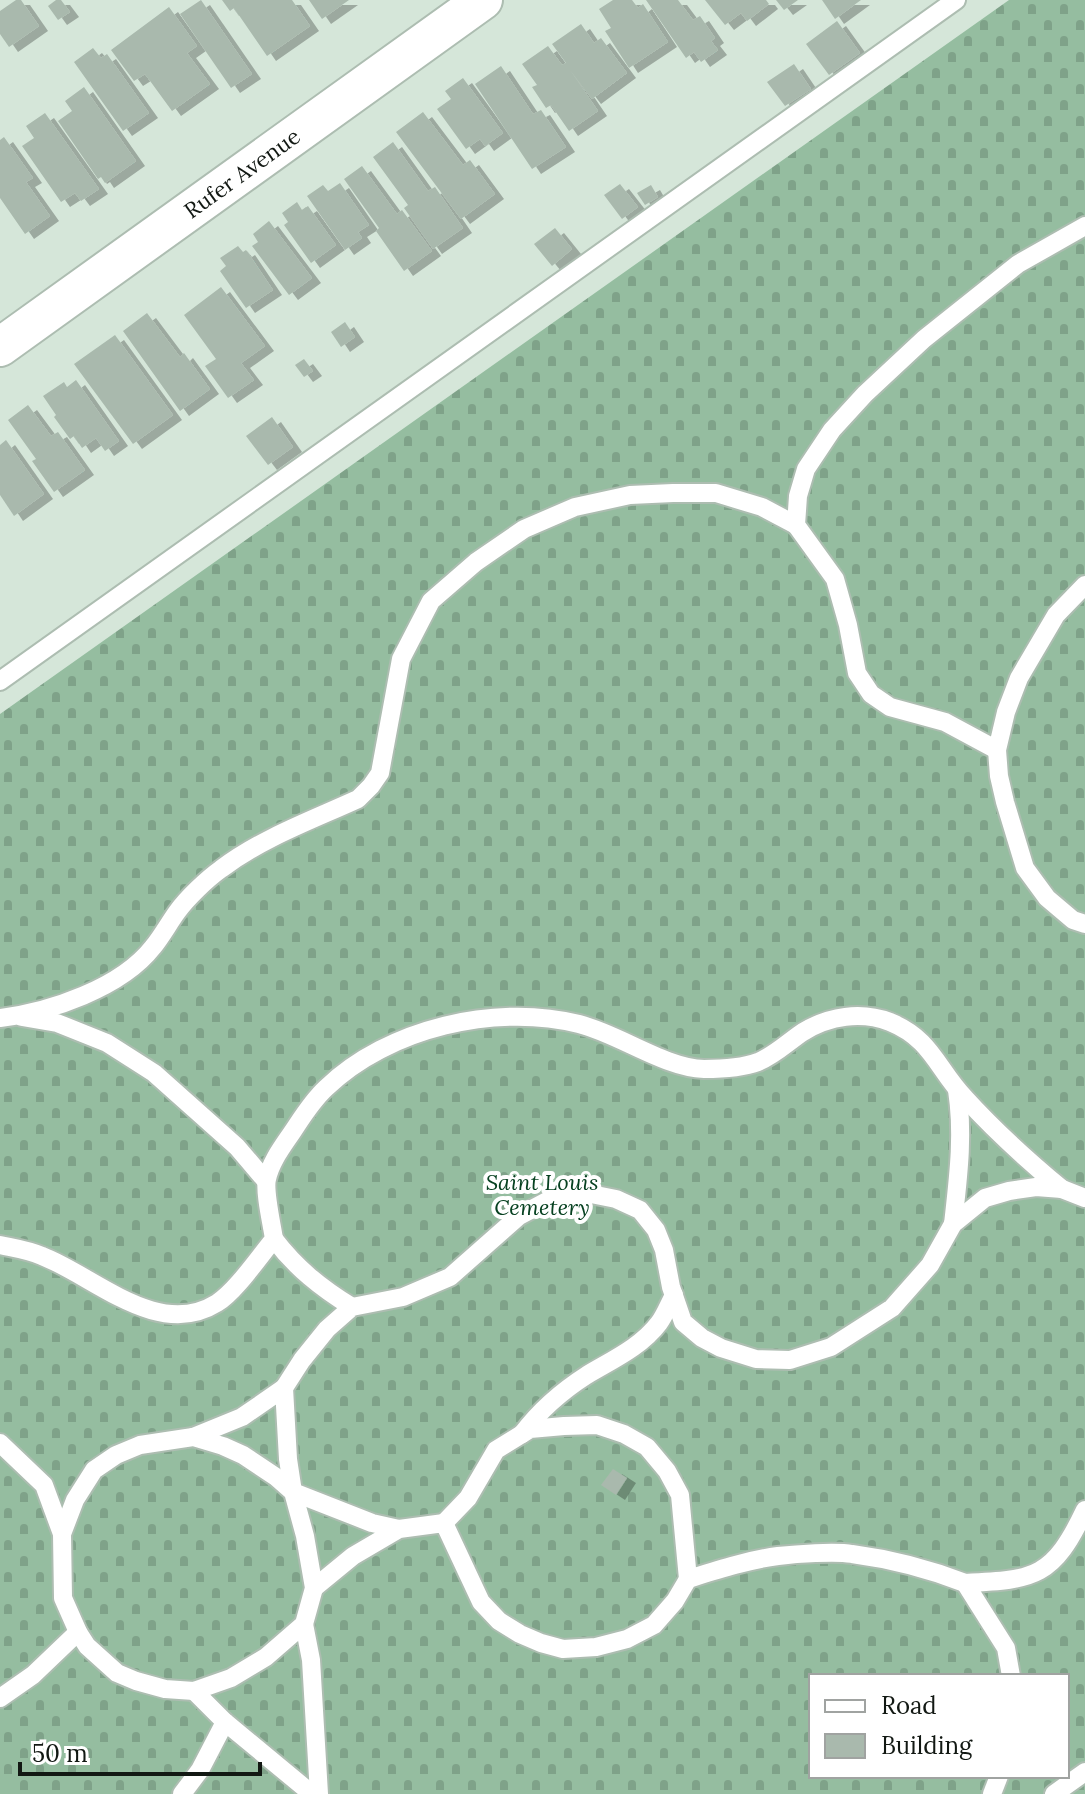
<svg xmlns="http://www.w3.org/2000/svg" width="1085" height="1794" font-family="Lora,serif">
<defs>
<pattern id="cemetery-stones" width="16" height="16" patternUnits="userSpaceOnUse" patternTransform="scale(2)"><rect width="16" height="16" fill="#95bda0"/><path d="M2 7V4a2 2 0 0 1 4 0v3zM10 15v-3a2 2 0 0 1 4 0v3z" fill="#7fa289"/></pattern>
<filter id="shadow"><feDropShadow dx="9" dy="5" stdDeviation="0" flood-color="#0004"/></filter>
</defs>
<rect width="100%" height="100%" fill="#d5e6d9"/>
<!-- cemetery -->
<path fill="url(#cemetery-stones)" fill-rule="evenodd" d="M1009 0H1085V1794H0V714ZM811 1676H1067V1776H811Z"/>
<!-- building -->
<g fill="#a9b9ad" filter="url(#shadow)">
<path d="M16 0H21L39 26 9 47 0 34V11Z"/>
<path d="M56 0H61L70 12 58 20 48 6Z"/>
<path d="M201 0 252 74 231 88 180 14Z"/>
<path d="M222 0H292L310 26 267 56 234 8 230 11Z"/>
<path d="M309 0H349L322 19Z"/>
<path d="M613 0H632L638 8 643 4 668 42 629 68 605 31 611 28 599 9Z"/>
<path d="M646 0H678L693 20 700 16 715 38 711 41 718 50 701 62 694 52 686 58Z"/>
<path d="M705 0H766L769 4 747 21 741 13 725 25Z"/>
<path d="M776 0H798L784 10Z"/>
<path d="M822 0H861L835 19Z"/>
<path d="M169 7 197 46 187 53 210 84 172 111 145 74 134 81 111 50Z"/>
<path d="M837 21 860 53 829 75 806 44Z"/>
<path d="M581 24 594 43 601 38 627 73 592 99 570 70 598 111 569 131 551 105 546 108 532 87 537 85 522 64 548 46 562 65 566 63 552 44Z"/>
<path d="M93 48 101 58 107 54 149 113 123 131 74 62Z"/>
<path d="M794 64 811 89 785 106 767 82Z"/>
<path d="M501 66 533 114 541 110 566 147 532 169 475 84Z"/>
<path d="M463 78 503 133 485 146 480 139 466 149 437 109 451 99 445 91Z"/>
<path d="M84 87 136 161 105 183 101 177 98 179 58 121 72 111 65 101Z"/>
<path d="M423 112 463 165 470 160 495 194 461 219 396 132Z"/>
<path d="M45 113 99 189 81 201 75 193 61 202 22 146 34 138 26 126Z"/>
<path d="M4 137 33 178 26 182 50 216 25 234 0 198V140Z"/>
<path d="M393 142 428 191 435 187 463 228 433 249 404 208 408 205 373 157Z"/>
<path d="M362 166 397 214 402 210 432 251 404 271 376 231 379 228 344 179Z"/>
<path d="M340 183 369 225 358 232 362 238 345 250 307 196 323 185 328 191Z"/>
<path d="M620 184 638 207 622 219 604 195Z"/>
<path d="M651 185 658 197 645 205 637 193Z"/>
<path d="M297 202 302 210 308 206 336 245 311 263 284 225 288 222 282 213Z"/>
<path d="M269 221 312 278 289 295 252 246 258 242 253 234Z"/>
<path d="M555 228 572 249 552 266 534 244Z"/>
<path d="M238 246 243 252 246 250 273 290 246 308 220 271 226 266 220 258Z"/>
<path d="M221 287 265 346 241 363 254 380 228 398 205 366 216 359 184 315Z"/>
<path d="M147 313 180 357 184 353 210 389 180 411 123 331Z"/>
<path d="M345 322 355 337 341 347 331 332Z"/>
<path d="M115 335 173 415 133 444 74 364Z"/>
<path d="M304 359 313 371 304 377 295 365Z"/>
<path d="M76 380 119 441 105 451 96 438 82 448 74 436 70 439 54 417 56 415 43 396 64 382 67 387Z"/>
<path d="M28 405 51 436 58 432 85 470 54 492 32 461 36 459 8 420Z"/>
<path d="M272 417 293 447 268 465 246 436Z"/>
<path d="M6 440 44 494 14 516 0 495V445Z"/>
<path d="M613 1469 627 1478 616 1495 601 1485Z"/>
</g>
<g fill="none" stroke-linecap="round" stroke-linejoin="round">
<defs>
<g id="service">
<path d="M1085 585 1056 615 1019 678 1006 712 997 750 999 776 1005 802 1025 868 1047 898 1073 920 1085 924"/>
<path d="M0 681 956 0"/>
<path d="M997 750 945 722 890 707 871 694 857 673 848 625 835 579 796 525 798 496 806 469 832 430 865 394 924 339 1018 264 1085 226"/>
<path d="M22 1017 57 1023 107 1043 154 1073 237 1147 266 1181"/>
<path d="M0 1018C50 1012 121 988 153 947 162 936 169 923 177 912 187 898 207 879 221 869 262 838 312 820 358 799L371 786 380 773 401 659 431 601 476 562 524 529 575 507 630 495 673 493H716L762 507 796 525"/>
<path d="M1062 1189 1085 1198"/>
<path d="M953 1224C958 1179 964 1135 957 1090"/>
<path d="M274 1239C296 1268 321 1288 352 1307"/>
<path d="M0 1245C14 1248 29 1250 42 1256 94 1276 158 1340 217 1303 236 1291 259 1257 274 1239 272 1225 264 1191 267 1179 271 1161 283 1146 293 1131 303 1116 312 1101 326 1088 388 1028 496 1003 579 1024 619 1034 665 1068 704 1069 721 1069 742 1068 758 1062 775 1055 788 1042 803 1032 829 1016 861 1011 890 1022 932 1039 937 1069 965 1098 995 1131 1027 1160 1062 1189L1036 1187 1009 1191 985 1198 953 1224 930 1265 892 1308 831 1347 790 1360 756 1359 721 1348 702 1338 683 1322 671 1287 664 1250 656 1230 640 1210 616 1199 586 1193 551 1199 519 1216 450 1277 403 1297 352 1307 327 1329 302 1360 284 1388"/>
<path d="M522 1434C540 1410 562 1391 587 1375 612 1360 641 1347 659 1323 665 1315 669 1304 674 1295"/>
<path d="M193 1437 223 1446 243 1455 276 1477 293 1492 305 1536 314 1588 304 1624 266 1657 231 1678 194 1691 165 1689 136 1681 117 1673 87 1646 78 1632 63 1598 62 1534 75 1500 94 1470 116 1455 140 1445Z"/>
<path d="M193 1437 242 1417 284 1388 288 1459 293 1492 372 1523 399 1529"/>
<path d="M0 1443 44 1485 62 1534"/>
<path d="M444 1523 468 1498 496 1450 530 1429 564 1426 597 1425 624 1434 647 1447 667 1471 680 1495 688 1579"/>
<path d="M314 1588 353 1556 399 1529 444 1523 481 1602 499 1621 520 1634 541 1643 563 1649 596 1647 627 1639 654 1625 675 1601 688 1579C717 1570 748 1560 778 1556 796 1554 835 1551 852 1554 890 1559 929 1569 965 1583"/>
<path d="M304 1624 311 1660 319 1794"/>
<path d="M1011 1676 1006 1648 965 1583C1036 1580 1053 1577 1085 1510"/>
<path d="M194 1691 225 1722 312 1794"/>
<path d="M0 1698 33 1675 78 1632"/>
<path d="M182 1794 200 1770 225 1722"/>
<path d="M992 1794 999 1776"/>
<path d="M1054 1794 1085 1772"/>
</g>
<g id="minor">
<path id="s1" d="M0 347 483 0"/>
</g>
</defs>
<!-- service casing -->
<use href="#service" stroke="#adbdb1" stroke-width="22"/>
<!-- minor casing -->
<use href="#minor" stroke="#adbdb1" stroke-width="42"/>
<!-- service -->
<use href="#service" stroke="#fff" stroke-width="18"/>
<!-- minor -->
<use href="#minor" stroke="#fff" stroke-width="38"/>
</g>
<g text-anchor="middle" dominant-baseline="central" stroke-width="8" stroke-linejoin="round" paint-order="stroke">
<!-- street labels -->
<g font-size="22" fill="#121813" stroke="#fff">
<text stroke="none"><textPath href="#s1" startOffset="298">Rufer Avenue</textPath></text>
</g>
<!-- park labels -->
<g font-size="22" font-style="italic" fill="#064120" stroke="#fff">
<text x="542" y="1182">Saint Louis<tspan x="542" dy="25">Cemetery</tspan></text>
</g>
</g>
<!-- legend -->
<rect x="809" y="1674" width="260" height="104" fill="#ffffff" stroke="#a0a3a1" stroke-width="2"/>
<rect x="825" y="1700" width="40" height="12" fill="#ffffff" stroke="#a0a3a1" stroke-width="2"/>
<text x="881" y="1714" font-size="24" fill="#121813">Road</text>
<rect x="825" y="1734" width="40" height="24" fill="#a9b9ad" stroke="#a0a3a1" stroke-width="2"/>
<text x="881" y="1754" font-size="24" fill="#121813">Building</text>
<!-- scale -->
<path d="M20 1762v12h240v-12" fill="none" stroke="#121813" stroke-width="4"/>
<text x="32" y="1762" font-size="24" fill="#121813" stroke="#ffffff" stroke-width="6" paint-order="stroke">50 m</text>
</svg>
